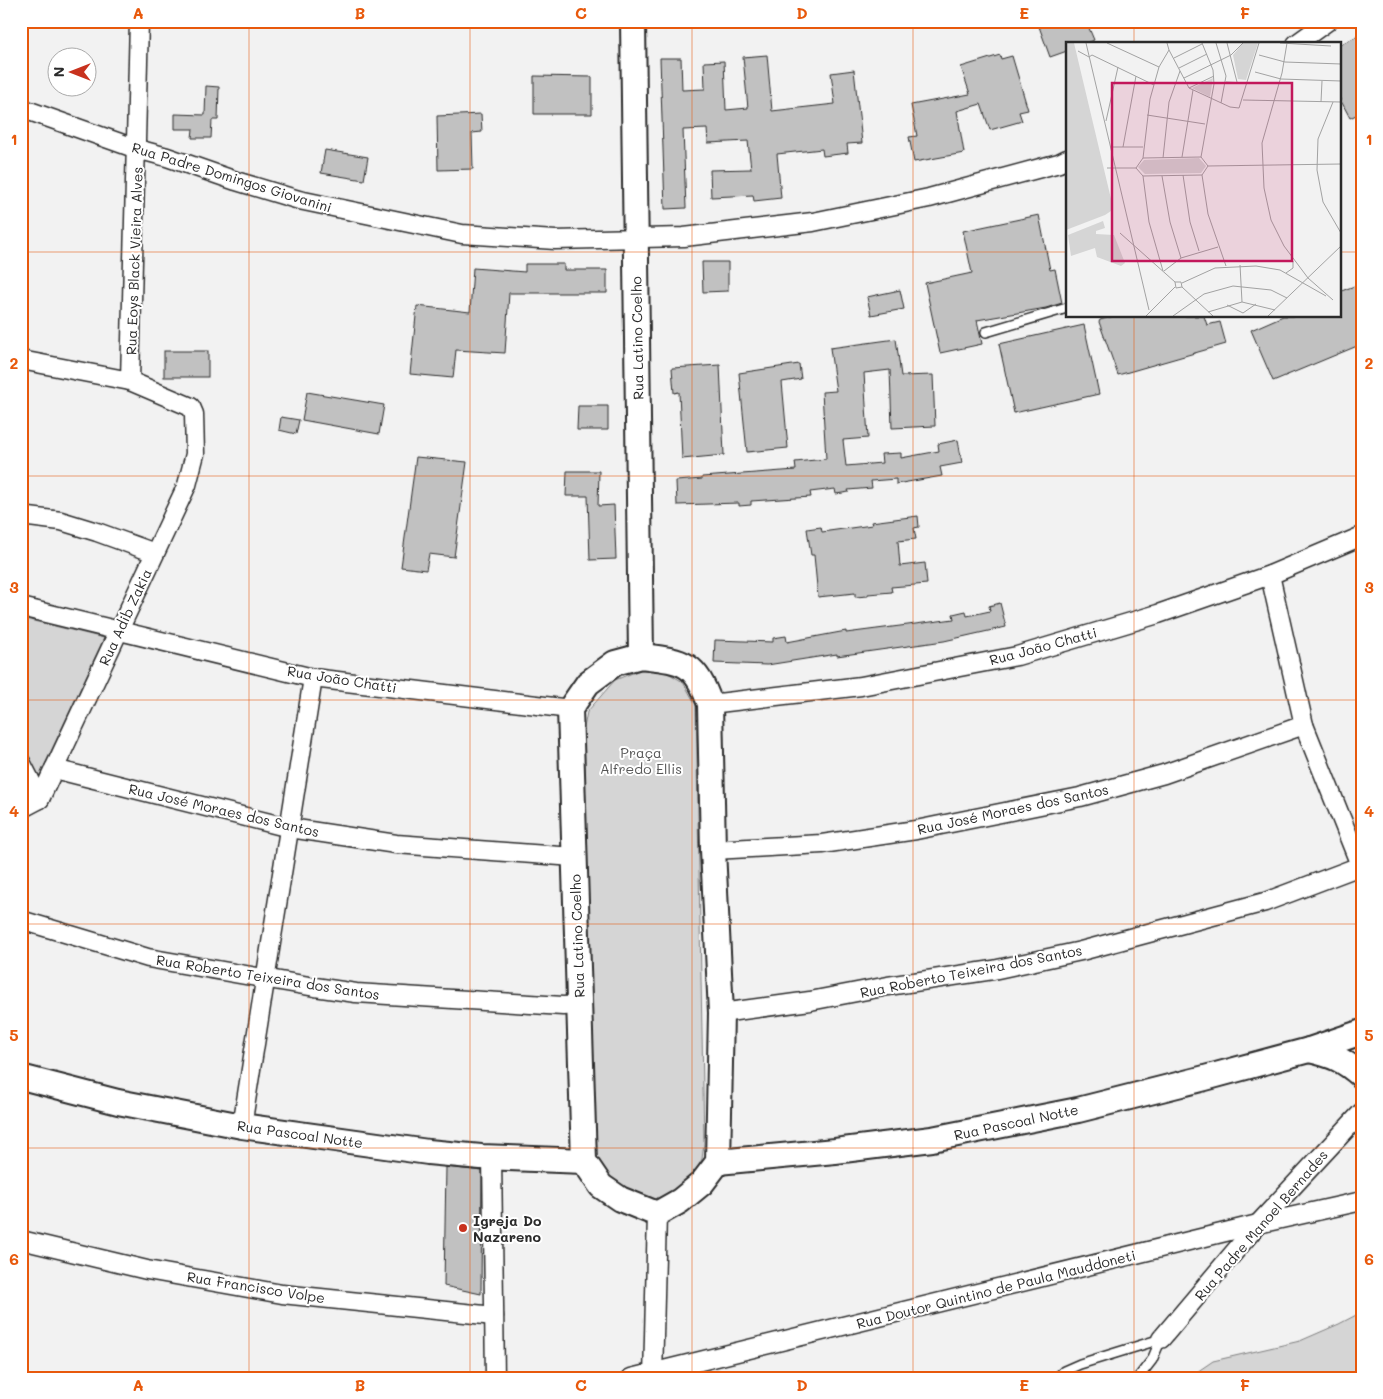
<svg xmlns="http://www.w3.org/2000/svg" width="1383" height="1399" font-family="Mali,sans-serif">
<rect width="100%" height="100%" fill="#f2f2f2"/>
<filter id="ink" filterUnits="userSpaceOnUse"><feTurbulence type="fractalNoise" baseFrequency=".02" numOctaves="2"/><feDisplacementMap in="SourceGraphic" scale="10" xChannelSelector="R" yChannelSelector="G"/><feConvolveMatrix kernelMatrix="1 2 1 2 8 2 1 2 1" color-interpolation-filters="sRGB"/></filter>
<g filter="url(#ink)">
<!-- green -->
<g fill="#d5d5d5" stroke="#808080">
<path d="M21 618 104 638 38 779 21 745Z"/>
<path d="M640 670H663L683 682 696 705 704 1143 702 1159 695 1174 681 1190 649 1201 632 1200 601 1174 594 1154 584 728 587 712 615 680Z"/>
<path d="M1362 1312V1378H1188L1213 1361 1300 1341 1339 1324Z"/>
</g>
<!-- building -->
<g fill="#c1c1c1" stroke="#2b2b2b">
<path d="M1037 21H1086L1094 40 1085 44H1067V51L1050 57Z"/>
<path d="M1362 34V112L1350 118 1339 97V45Z"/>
<path d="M767 55 772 111 835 104 831 73 854 70 862 143 847 144 848 153 823 156 822 149 777 154 781 198 754 201 753 195 711 197 710 170 751 169 748 141 708 143 707 129 683 130 686 208 665 209 660 58H681L682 90 705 89 704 62 724 61 726 110 748 108 743 57Z"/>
<path d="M1000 55 1001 59 1012 56 1028 110 1019 112 1022 121 990 130 981 104 957 111 964 153 914 162 909 137 917 136 911 105 970 94 961 67Z"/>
<path d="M534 76 592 77V114H534Z"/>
<path d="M206 86 219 87 218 120H212L211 138H192L193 129H175V114L205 115Z"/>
<path d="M481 114 482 132 472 133 473 169 438 170 437 116Z"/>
<path d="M325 150 368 157 364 180 321 173Z"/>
<path d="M1039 215 1050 270 1055 269 1062 303 1046 308 977 320 982 344 940 353 925 283 972 273 963 231Z"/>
<path d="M702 262H728V291L703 292Z"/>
<path d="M525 264H564V270H607V293H509L505 353 456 350 453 378 410 374 417 306 470 312 473 268 525 272Z"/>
<path d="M1362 283V344L1273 381 1251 330 1283 316H1339V292Z"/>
<path d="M900 290 904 309 871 315 867 297Z"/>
<path d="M1114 316H1204L1207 325 1220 322 1226 344 1118 375 1099 322 1100 320Z"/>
<path d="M1084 325 1099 394 1014 413 999 344Z"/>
<path d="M896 339 901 376 933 375 935 426 892 428 890 370 864 373 868 438 843 440 846 466 882 463 881 454 901 453V458L939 451 938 444 958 440 962 463 940 467 942 476 896 484V479L871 481 872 488 848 490 849 492 836 494 835 489 810 492 811 497 751 501V505L739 506V503L677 505 676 481 702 479V477L796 470 795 462 826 459 822 392 836 391 830 348Z"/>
<rect x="164" y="351" width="44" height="26"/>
<path d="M799 364 801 379 782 382 788 448 747 452 739 373Z"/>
<path d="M720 365 724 455 682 459 679 392 674 393 672 368Z"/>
<path d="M307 392 384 405 379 434 302 420Z"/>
<path d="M578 406H608V430H577Z"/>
<path d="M281 417 299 420 296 434 279 430Z"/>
<path d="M416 457 467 462 454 557 429 554 426 570 401 567Z"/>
<path d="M567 471H599L598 506 614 505 616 559 590 560 588 496H566Z"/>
<path d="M918 516 919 527 914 528 916 539 898 541 900 566 925 563 927 584 891 587 892 592 868 594V596L855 597V593L818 597 814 555H811L807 529 821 527 822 532 872 525 871 522Z"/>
<path d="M1000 603 1006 627 944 641 837 656V654L767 665 714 663 715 640 773 642V638L786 636 787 642 846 631V633L954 619 953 614 966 611 967 616 990 611 989 606Z"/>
<path d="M446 1167 482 1171 481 1294 444 1286Z"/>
</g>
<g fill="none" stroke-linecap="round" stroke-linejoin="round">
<defs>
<g id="lane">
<path d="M986 332 1067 308"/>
<path d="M1057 1378 1064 1371 1080 1364 1161 1339"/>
<path d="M1138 1378 1152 1360 1161 1339"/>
</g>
<g id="street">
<path d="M1296 44 1328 21"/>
<path d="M21 108 137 149 167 157 236 181 299 200 462 234 555 240 684 237 813 222 929 198 1059 163 1067 159"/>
<path d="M21 360 130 381 191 407 194 414 195 454 187 485 40 799 21 809"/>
<path d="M130 381 139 21"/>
<path d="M21 516 61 521 97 532 155 553"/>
<path d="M1270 575 1304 725 1362 870"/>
<path d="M21 607 313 678 570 709"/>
<path d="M710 704 861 686 1017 656 1158 614 1270 575 1362 536"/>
<path d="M21 762 40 799"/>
<path d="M54 769 290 828 396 844 574 857"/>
<path d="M713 850 822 844 916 830 1080 797 1164 774 1304 725"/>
<path d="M21 920 148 958 315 987 356 993 563 1006 579 1005"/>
<path d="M721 1013 810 1001 888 986 993 970 1081 951 1265 902 1360 866"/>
<path d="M242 1126 313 678"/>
<path d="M492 1157 495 1378"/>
<path d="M21 1240 147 1270 282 1294 494 1316"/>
<path d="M1161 1339 1258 1224 1362 1112"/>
<path d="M631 1378 1258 1224 1362 1201"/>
<path d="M653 1378 657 1214"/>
</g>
<g id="secondary">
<path d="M633 21 641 656"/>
<path d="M641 656C683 661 695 661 710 704L713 850 721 1013 718 1162 702 1183 680 1201 657 1214 620 1199 601 1186 584 1161 570 709 588 683 615 663Z"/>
<path d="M1309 1050C1333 1055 1344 1060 1362 1076"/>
<path d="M21 1077 118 1102 242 1126 428 1152 481 1157 584 1161"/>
<path d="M718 1162 835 1151 932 1139 1078 1110 1205 1078 1309 1050 1362 1032"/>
</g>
</defs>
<!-- lane casing -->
<use href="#lane" stroke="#2b2b2b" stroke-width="12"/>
<!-- street casing -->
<use href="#street" stroke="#2b2b2b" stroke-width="21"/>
<!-- secondary casing -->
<use href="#secondary" stroke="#2b2b2b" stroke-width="28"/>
<!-- lane -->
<use href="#lane" stroke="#fff" stroke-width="9"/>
<!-- street -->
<use href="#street" stroke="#fff" stroke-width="18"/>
<!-- secondary -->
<use href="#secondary" stroke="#fff" stroke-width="24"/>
</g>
</g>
<!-- grid -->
<path fill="none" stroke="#e8590c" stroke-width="1" stroke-opacity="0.55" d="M249 21V1378M470 21V1378M692 21V1378M913 21V1378M1134 21V44M21 252H1067M1339 252H1362M1134 316V1378M21 476H1362M21 700H1362M21 924H1362M21 1148H1362"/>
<!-- markers -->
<circle fill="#c8321e" stroke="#fff" stroke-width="2" cx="463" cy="1228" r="5"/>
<g text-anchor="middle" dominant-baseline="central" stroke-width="4" stroke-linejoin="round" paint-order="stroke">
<!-- street labels -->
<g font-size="14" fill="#2b2b2b" stroke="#fff">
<text transform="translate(232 177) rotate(17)">Rua Padre Domingos Giovanini</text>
<text transform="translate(134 261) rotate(-88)">Rua Eoys Black Vieira Alves</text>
<text transform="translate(637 338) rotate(-91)">Rua Latino Coelho</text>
<text transform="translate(125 617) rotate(-65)">Rua Adib Zakia</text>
<text transform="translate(1043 646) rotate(-15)">Rua João Chatti</text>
<text transform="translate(342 679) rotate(9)">Rua João Chatti</text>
<text transform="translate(1013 809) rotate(-12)">Rua José Moraes dos Santos</text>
<text transform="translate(224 810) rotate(13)">Rua José Moraes dos Santos</text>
<text transform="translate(577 936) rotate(-92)">Rua Latino Coelho</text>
<text transform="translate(971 971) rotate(-11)">Rua Roberto Teixeira dos Santos</text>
<text transform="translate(268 977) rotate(9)">Rua Roberto Teixeira dos Santos</text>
<text transform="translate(1016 1122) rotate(-12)">Rua Pascoal Notte</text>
<text transform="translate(300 1134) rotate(8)">Rua Pascoal Notte</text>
<text transform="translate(1261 1225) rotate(-49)">Rua Padre Manoel Bernades</text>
<text transform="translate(256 1287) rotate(9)">Rua Francisco Volpe</text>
<text transform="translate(996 1289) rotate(-14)">Rua Doutor Quintino de Paula Mauddoneti</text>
</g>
<!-- park labels -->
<g font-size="14" fill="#565656" stroke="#fff">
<text x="641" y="752">Praça<tspan x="641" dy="16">Alfredo Ellis</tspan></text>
</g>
<!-- poi labels -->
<g font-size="14" font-weight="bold" fill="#2b2b2b" stroke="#fff" text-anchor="start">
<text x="473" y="1220">Igreja Do<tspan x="473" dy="16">Nazareno</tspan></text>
</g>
</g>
<!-- overview -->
<g transform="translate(1066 42)">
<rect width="275" height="275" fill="#f2f2f2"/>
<path d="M0 1H8L46 161 45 169 39 173 0 188ZM177 1H192L180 38 172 37 167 13ZM147 36 144 55 126 46ZM133 116 140 124 135 131 79 132 72 125 78 118ZM37 179 39 186 30 189V192L48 193 59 221 55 224 31 215 29 206 5 214 2 193Z" fill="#d5d5d5"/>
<path fill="none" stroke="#a2a2a2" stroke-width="1" d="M20 1 83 268M41 1 93 25M150 1 160 34 155 61M161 1 171 40M214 1 265 4M221 1 216 31 196 101 198 146 205 178 218 204 242 236 267 258M103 8 123 46 164 65 173 66 193 1M12 9 23 15 26 13 88 43M193 13 219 20 275 22M108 16 136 2M113 26 141 12M189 30 215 37 275 39M118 36 165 13 177 1M160 40 180 41M123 46 148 34M177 58 275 60M255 60 256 39M267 60 252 97 251 128 257 160 275 191M81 73 139 82M40 79 52 25M45 105H77M57 105 70 34M116 115 127 48M135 115 142 124 136 133 77 134 70 126 77 116ZM135 115 148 42 147 28 136 1M77 116 84 57 93 25 103 8 101 1M97 116 103 60 114 29M142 124 275 122M41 126H70M117 133 124 180 133 209M136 133 142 172 160 224M77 134 83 180 97 229M96 134 104 180 115 216M54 191 109 240 110 246 116 245 115 240H109M174 223 176 260M98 229 115 216 152 205M220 231 227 226V219M116 241 149 226 190 224 214 228 260 254M116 245 147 274M161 263 177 271 190 262M142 270 176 260 209 268M80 274 109 245M107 274 138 252 167 244 205 248 221 256M202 274 275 204"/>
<path fill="#c2185b" fill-opacity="0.15" stroke="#c2185b" stroke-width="2.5" d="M46 41H226V219H46Z"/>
<rect width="275" height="275" fill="none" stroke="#2b2b2b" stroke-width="2.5"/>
</g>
<!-- margin -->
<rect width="1383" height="1399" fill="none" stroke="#fff" stroke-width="55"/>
<!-- north arrow -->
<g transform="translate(72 72) rotate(270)"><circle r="24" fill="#ffffff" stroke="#aaaaaa"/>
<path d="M0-4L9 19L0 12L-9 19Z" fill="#c8321e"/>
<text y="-8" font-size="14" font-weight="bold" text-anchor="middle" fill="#2b2b2b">N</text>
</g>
<rect x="28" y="28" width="1328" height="1344" fill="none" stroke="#e8590c" stroke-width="2"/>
<g font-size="16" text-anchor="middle" font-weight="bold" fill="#e8590c">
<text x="138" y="19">A</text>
<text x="360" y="19">B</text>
<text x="581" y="19">C</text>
<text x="802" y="19">D</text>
<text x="1024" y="19">E</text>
<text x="1245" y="19">F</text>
<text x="14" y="145">1</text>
<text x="1369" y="145">1</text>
<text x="14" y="369">2</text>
<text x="1369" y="369">2</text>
<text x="14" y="593">3</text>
<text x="1369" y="593">3</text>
<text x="14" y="817">4</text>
<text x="1369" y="817">4</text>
<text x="14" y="1041">5</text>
<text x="1369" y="1041">5</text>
<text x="14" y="1265">6</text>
<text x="1369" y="1265">6</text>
<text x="138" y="1391">A</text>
<text x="360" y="1391">B</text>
<text x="581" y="1391">C</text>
<text x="802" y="1391">D</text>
<text x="1024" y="1391">E</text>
<text x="1245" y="1391">F</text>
</g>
</svg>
